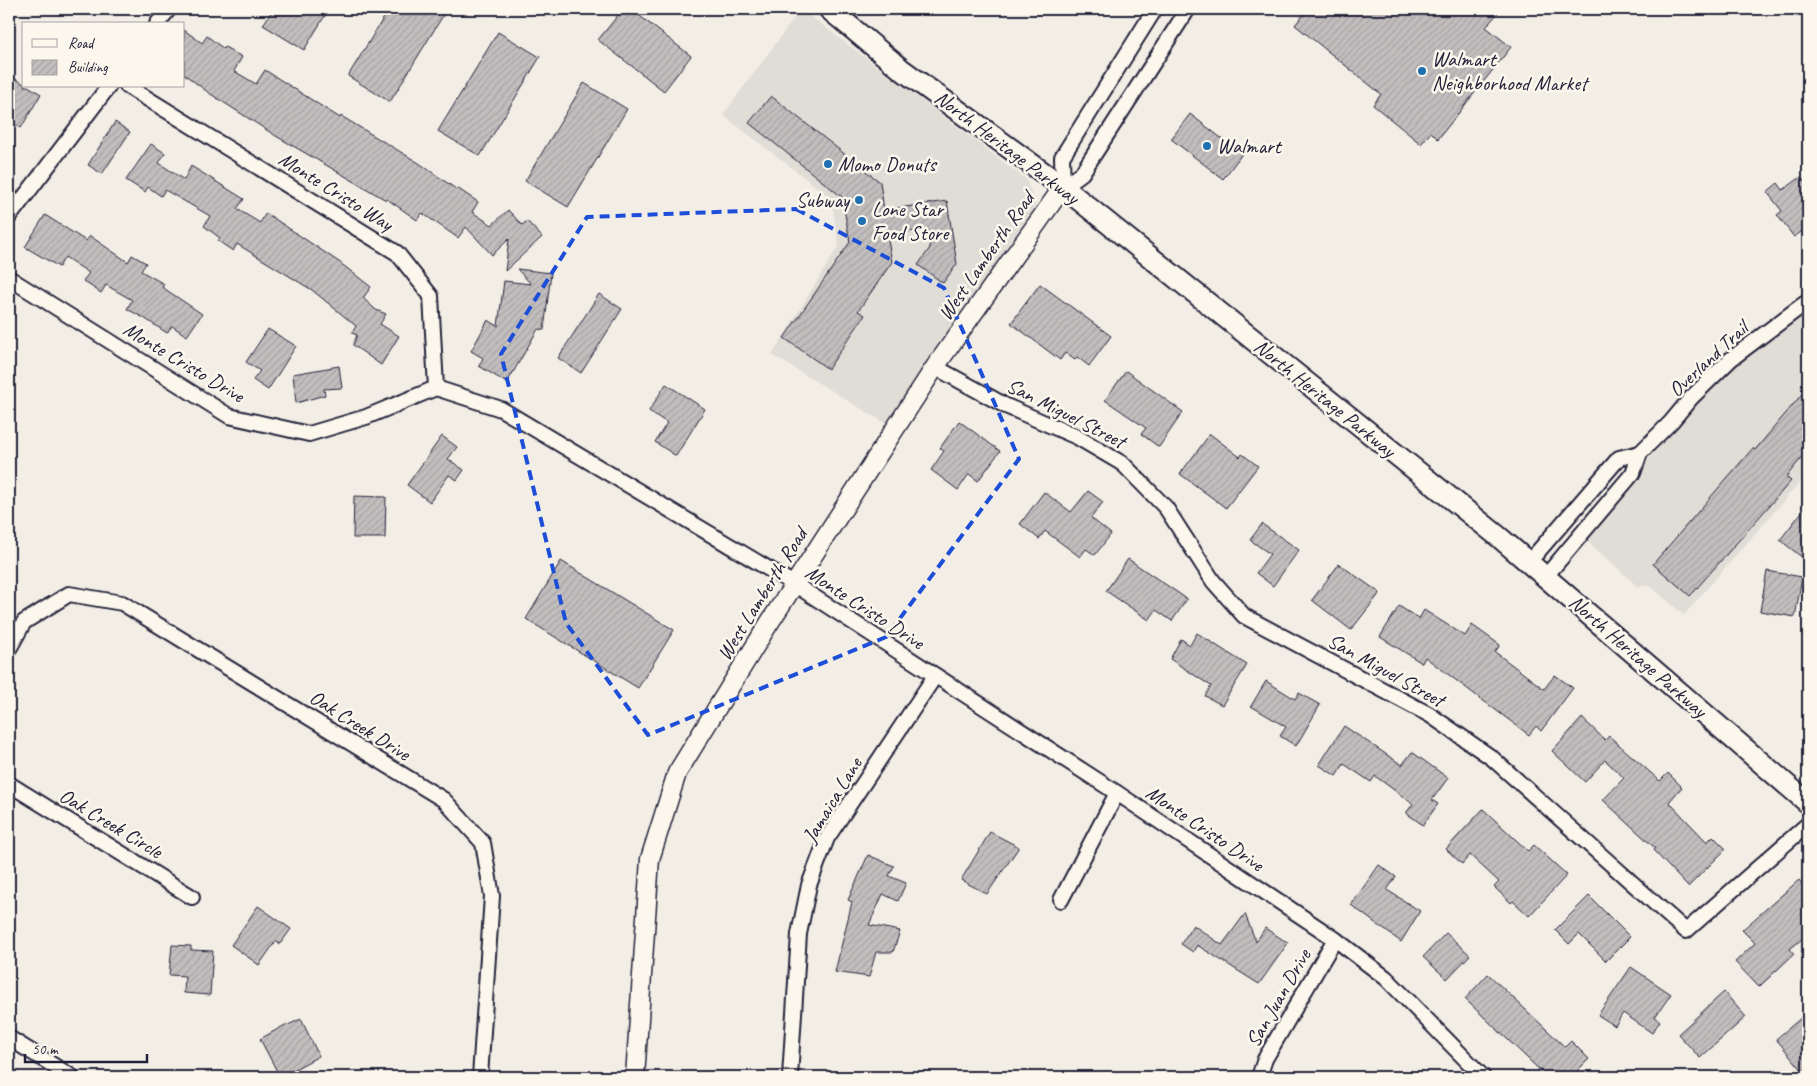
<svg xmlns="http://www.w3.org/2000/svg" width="1817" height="1086" font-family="Caveat,sans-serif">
<defs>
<pattern id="building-hatch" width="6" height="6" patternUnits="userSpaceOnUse" patternTransform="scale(1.25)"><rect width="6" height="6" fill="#c2bebe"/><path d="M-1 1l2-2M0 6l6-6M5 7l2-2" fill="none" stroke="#a6a3a4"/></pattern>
</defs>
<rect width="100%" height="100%" fill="#f2eee5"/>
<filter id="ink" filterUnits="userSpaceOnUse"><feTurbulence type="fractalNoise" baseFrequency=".02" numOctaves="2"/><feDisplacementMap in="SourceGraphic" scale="10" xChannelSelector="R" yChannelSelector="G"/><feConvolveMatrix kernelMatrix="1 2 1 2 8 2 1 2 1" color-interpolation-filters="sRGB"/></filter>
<g filter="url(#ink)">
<!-- built -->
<g fill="#e0dcd6">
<path d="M801 9 1026 179 1035 204 1032 214 890 426 772 355 839 245 831 198 723 115Z"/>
<path d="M1808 313V473L1684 615 1650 586H1637L1584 538 1715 379Z"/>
</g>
<!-- building -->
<g fill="url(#building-hatch)" stroke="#22223b">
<path d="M273 9H329L304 50 263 25Z"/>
<path d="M389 9H447L390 102 348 76Z"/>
<path d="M623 9H631L691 56 664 91 598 40Z"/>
<path d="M1308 9H1501L1486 27 1511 47 1438 139 1431 132 1421 144 1373 105 1381 94 1295 25Z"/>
<path d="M184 30 202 43 207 36 224 49 225 47 242 57 234 71 256 84 265 70 340 118 341 116 419 163 456 189 457 188 478 202 472 212 492 225 508 210 522 225 527 221 542 237 505 271 509 239 492 255 466 227 458 238 422 213 417 220 387 199 386 200 276 136 209 93 184 74Z"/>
<path d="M498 32 540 57 480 156 438 131Z"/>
<path d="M9 75 24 84V86H28L41 94 21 128 9 121Z"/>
<path d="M584 83 627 109 568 207 525 181Z"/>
<path d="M771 96 880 182 884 210 947 201 957 264 943 283 918 265 930 248 928 229 887 235 892 262 858 311 865 315 828 369 784 338 850 242 842 197 749 123Z"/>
<path d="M1190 114 1242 154 1223 179 1171 139Z"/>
<path d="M115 122 130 132 102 174 88 165Z"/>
<path d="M151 144 165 153 159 163 184 180 191 166 244 199 237 209 260 223 266 213 339 262 371 287 363 298 376 310 386 314 380 324 399 336 381 365 353 345 357 335 352 333 356 326 312 290 237 244 233 251 218 241 220 238 204 226 210 216 165 190 161 196 148 187 145 192 126 180Z"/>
<path d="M1801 177 1808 187V227L1794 237 1777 215 1782 211 1767 192 1778 183 1783 190Z"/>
<path d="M45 215 86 241 90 236 128 262 132 255 146 263 141 271 164 284 162 287 202 314 187 336 172 326 167 333 144 318 127 309 132 300 106 285 101 293 83 281 89 273 65 257 59 267 25 247Z"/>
<path d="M517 269 551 273 544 330 538 329 507 383 479 366 483 358 471 351 488 320 498 326 504 281 531 284Z"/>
<path d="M1040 284 1111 336 1089 366 1077 357 1075 360 1065 353 1060 360 1011 323Z"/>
<path d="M599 294 622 309 581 373 558 358Z"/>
<path d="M268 329 296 346 268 390 253 380 260 371 246 362Z"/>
<path d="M339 366 342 388 324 389 325 395 296 403 293 374Z"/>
<path d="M1126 371 1183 412 1159 447 1141 434 1146 428 1105 400Z"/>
<path d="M666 384 705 409 676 456 655 442 667 423 649 411Z"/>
<path d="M1808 387V450L1786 477 1791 481 1690 596 1653 564 1753 448 1755 450Z"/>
<path d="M959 421 1000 451 978 481 969 474 958 490 931 470 944 451 940 448Z"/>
<path d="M1210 434 1240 457 1242 454 1258 466 1226 508 1180 474Z"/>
<path d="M442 436 457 447 448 459 464 470 457 480 449 475 430 502 407 485Z"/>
<path d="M1088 491 1103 502 1091 518 1111 534 1095 555 1086 549 1080 557 1045 531 1039 539 1020 524 1044 492 1071 512Z"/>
<path d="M354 496 386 497 385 538H353Z"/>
<path d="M1808 504V562L1780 540Z"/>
<path d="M1262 524 1299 550 1273 586 1256 573 1270 554 1250 540Z"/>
<path d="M1128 559 1187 599 1172 621 1156 610 1149 620 1106 591Z"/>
<path d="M561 561 674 630 638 688 526 619Z"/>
<path d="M1339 564 1380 593 1351 630 1312 600Z"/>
<path d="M1767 571 1802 577 1795 617 1760 611Z"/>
<path d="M1399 606 1419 619 1424 610 1465 636 1472 625 1500 645 1495 652 1544 689 1555 675 1573 688 1541 731 1536 726 1529 735 1425 657 1422 663 1380 637Z"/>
<path d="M1197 633 1247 665 1222 705 1205 696 1211 686 1170 659 1181 639 1190 645Z"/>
<path d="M1266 681 1295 699 1299 693 1320 705 1296 746 1280 736 1286 727 1251 706Z"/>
<path d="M1582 718 1605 740 1609 736 1660 781 1668 773 1682 787 1669 802 1707 842 1713 836 1726 849 1688 887 1653 850 1655 848 1603 800 1624 778 1605 760 1585 782 1552 751Z"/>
<path d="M1344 726 1402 765 1412 752 1448 778 1432 800 1438 804 1423 825 1406 813 1413 804 1375 776 1371 782 1344 764 1336 776 1319 765Z"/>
<path d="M1483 809 1528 851 1534 845 1567 875 1529 916 1513 901 1511 903 1494 887 1499 882 1470 855 1462 864 1446 849Z"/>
<path d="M990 832 1019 847 987 894 961 880Z"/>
<path d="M868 855 894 866 889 876 906 883 898 901 883 894 869 925 900 931 893 952H876L869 977 835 972 852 902 848 900Z"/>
<path d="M1379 865 1396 877 1387 890 1420 911 1401 942 1351 905Z"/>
<path d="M1799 880 1808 891V934L1790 949 1794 954 1759 987 1735 962 1755 943 1742 930Z"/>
<path d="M1589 896 1630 937 1606 961 1579 934 1569 944 1555 930Z"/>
<path d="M258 906 291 929 280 944 276 941 259 965 231 945Z"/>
<path d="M1245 914 1256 942 1265 928 1288 943 1259 984 1197 945 1193 952 1181 944 1193 925 1222 945Z"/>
<path d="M1446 933 1470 955 1447 979 1423 957Z"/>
<path d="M172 945 191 946V950L213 951 210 995 184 993 185 976 169 975Z"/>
<path d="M1631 967 1671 994 1655 1017 1660 1021 1652 1033 1623 1013 1615 1026 1598 1015Z"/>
<path d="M1488 974 1565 1047 1571 1041 1589 1059 1571 1077H1547L1465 999Z"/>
<path d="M1724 992 1746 1017 1700 1058 1678 1034Z"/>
<path d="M1808 1012V1077L1776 1039Z"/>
<path d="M301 1019 319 1056 280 1077 260 1039 287 1024 288 1025Z"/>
</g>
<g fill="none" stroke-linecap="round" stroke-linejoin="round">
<defs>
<g id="minor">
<path d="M157 24 169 9"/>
<path d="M127 86 397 253 431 296 436 388"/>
<path d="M1063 187 1082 173 1188 9"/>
<path d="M1063 187 1062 157 1155 9"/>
<path d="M9 217 109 86"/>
<path d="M9 278 229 416 309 434 366 417 436 388 501 409 794 584 1117 793 1335 939 1386 978 1483 1077"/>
<path d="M935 367 1006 406 1077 437 1123 464 1166 508 1213 581 1244 616 1430 715 1492 758 1686 931 1808 824"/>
<path d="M1529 562 1619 458 1640 453"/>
<path d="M1546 576 1633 473 1640 453 1671 422 1691 398 1731 359 1808 301"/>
<path d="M9 649 24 622 69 594 122 603 444 800 483 843 492 896 480 1077"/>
<path d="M9 784 192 897"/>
<path d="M1061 900 1117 793"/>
<path d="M9 1038 72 1077"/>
<path d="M790 1077 799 934 809 885 827 838 935 676"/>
<path d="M1259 1077 1265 1059 1335 939"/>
</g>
<path id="tertiary" d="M635 1077 650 859 677 773 768 625 935 367 1063 187"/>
<path id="secondary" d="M829 9 901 69 1063 187 1499 537 1808 803"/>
</defs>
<!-- minor casing -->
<use href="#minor" stroke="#22223b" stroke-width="18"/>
<!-- tertiary casing -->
<use href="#tertiary" stroke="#22223b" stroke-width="21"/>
<!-- secondary casing -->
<use href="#secondary" stroke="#22223b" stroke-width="24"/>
<!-- minor -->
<use href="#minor" stroke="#fbf7ec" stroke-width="14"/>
<!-- tertiary -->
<use href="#tertiary" stroke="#fbf7ec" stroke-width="18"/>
<!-- secondary -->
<use href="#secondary" stroke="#fbf7ec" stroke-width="20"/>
</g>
</g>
<!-- marked area -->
<path fill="none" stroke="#1d4ed8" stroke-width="4" stroke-dasharray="10 6" stroke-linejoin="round" d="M796 209 944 288 1019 459 886 637 648 735 566 623 501 354 587 217Z"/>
<!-- markers -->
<g fill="#1f6fb2" stroke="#fbf7ec" stroke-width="2">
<circle cx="1422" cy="71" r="5"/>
<circle cx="1207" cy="146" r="5"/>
<circle cx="828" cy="164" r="5"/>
<circle cx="859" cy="200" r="5"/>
<circle cx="862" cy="221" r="5"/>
</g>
<g text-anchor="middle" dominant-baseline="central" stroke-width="5" stroke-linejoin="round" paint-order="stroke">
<!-- poi labels -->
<g font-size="21" fill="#22223b" stroke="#fbf7ec" text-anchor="start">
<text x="1432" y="59">Walmart<tspan x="1432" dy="24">Neighborhood Market</tspan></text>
<text x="1217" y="146">Walmart</text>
<text x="838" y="164">Momo Donuts</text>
<text x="849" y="200" text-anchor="end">Subway</text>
<text x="872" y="209">Lone Star<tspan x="872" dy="24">Food Store</tspan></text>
</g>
<!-- street labels -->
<g font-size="21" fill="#22223b" stroke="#fbf7ec">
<text transform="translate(1007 147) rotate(37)">North Heritage Parkway</text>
<text transform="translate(336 191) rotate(32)">Monte Cristo Way</text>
<text transform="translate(986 256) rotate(-55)">West Lamberth Road</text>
<text transform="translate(1708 359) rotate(-43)">Overland Trail</text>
<text transform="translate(184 362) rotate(31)">Monte Cristo Drive</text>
<text transform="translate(1325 398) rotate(39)">North Heritage Parkway</text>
<text transform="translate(1066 413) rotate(27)">San Miguel Street</text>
<text transform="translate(762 594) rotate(-58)">West Lamberth Road</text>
<text transform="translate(865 607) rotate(33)">Monte Cristo Drive</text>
<text transform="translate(1638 656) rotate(41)">North Heritage Parkway</text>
<text transform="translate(1386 670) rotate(29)">San Miguel Street</text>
<text transform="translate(360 725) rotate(32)">Oak Creek Drive</text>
<text transform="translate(832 800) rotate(-59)">Jamaica Lane</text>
<text transform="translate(111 823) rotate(31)">Oak Creek Circle</text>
<text transform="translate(1205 828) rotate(34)">Monte Cristo Drive</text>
<text transform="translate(1278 998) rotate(-60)">San Juan Drive</text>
</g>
</g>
<!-- margin -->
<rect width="1817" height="1086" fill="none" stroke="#fbf7ec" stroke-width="30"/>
<rect x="15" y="15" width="1787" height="1056" fill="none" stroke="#22223b" stroke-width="2" filter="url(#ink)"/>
<!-- legend -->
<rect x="22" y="22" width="162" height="65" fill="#fbf7ec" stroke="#a4a2a5"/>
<rect x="32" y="39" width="25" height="8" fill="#fbf7ec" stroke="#a4a2a5"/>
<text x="68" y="48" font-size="15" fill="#22223b">Road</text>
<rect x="32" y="60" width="25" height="15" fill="url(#building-hatch)" stroke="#a4a2a5"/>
<text x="68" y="72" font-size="15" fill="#22223b">Building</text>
<!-- scale -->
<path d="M25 1054v8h122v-8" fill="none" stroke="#22223b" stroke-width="2.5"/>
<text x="32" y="1054" font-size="15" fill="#22223b" stroke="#fbf7ec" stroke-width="4" paint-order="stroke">50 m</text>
</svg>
